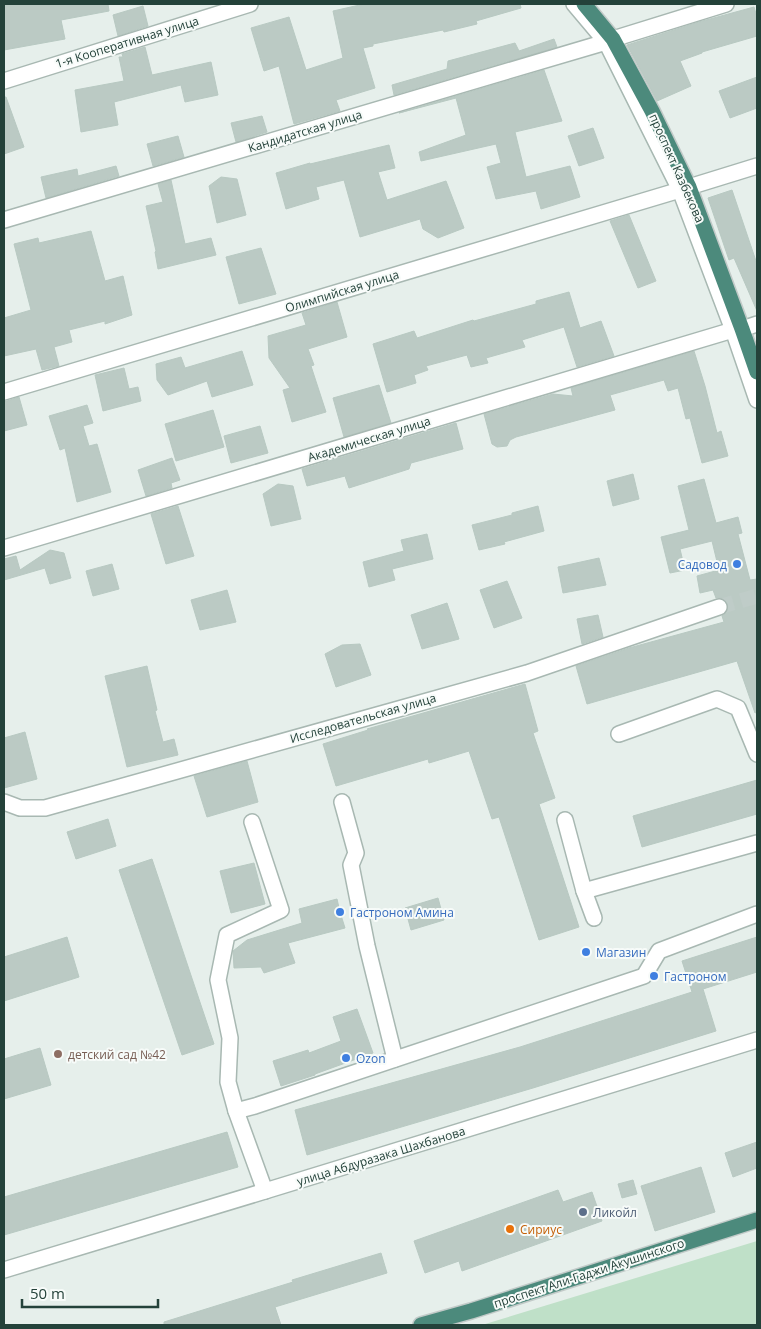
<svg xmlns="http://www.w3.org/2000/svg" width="761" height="1329" font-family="'Open Sans',sans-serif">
<rect width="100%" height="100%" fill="#e6efeb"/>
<!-- green -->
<path fill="#bfe0c8" d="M757 1241V1324L751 1325H482Z"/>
<!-- building -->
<g fill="#bbcac4" stroke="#b8c9c2">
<path d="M4 4H108L109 11 61 20 65 39 4 50Z"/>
<path d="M364 4H520L521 8 476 21 477 24 444 32 443 30 373 44V46L363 48 375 88 336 100 340 111 294 124 279 66 264 71 251 28 289 17 306 70 343 58 333 11Z"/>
<path d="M143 6 148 26 118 36 113 15Z"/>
<path d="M754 7 757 17V36L702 52V53L680 61 691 86 657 101 627 45 699 22Z"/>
<path d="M554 39 557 47 394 95 392 85 447 69 448 61 515 43 519 51Z"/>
<path d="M145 47 152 75 211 62 218 95 185 102 181 85 114 102 118 125 81 132 75 90 124 81 119 57H123L122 54Z"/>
<path d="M544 70 562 121 515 132 526 177 570 166 580 197 541 209 536 191 496 199 487 167 501 163 496 144 421 161 419 152 466 135 456 98 399 113Z"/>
<path d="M757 77V108L730 118 719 91Z"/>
<path d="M4 97H6L24 147 4 154Z"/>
<path d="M262 116 267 132 236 142 231 123Z"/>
<path d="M593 128 604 158 579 166 568 136Z"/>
<path d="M178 136 184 157 153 166 147 144Z"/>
<path d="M389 145 395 168 378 172 387 200 446 181 464 228 438 238 423 229 420 219 360 237 344 180 316 187 319 199 286 209 276 173 310 163V164Z"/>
<path d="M116 166 119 176 46 198 41 177 77 169 78 176Z"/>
<path d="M221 177 237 179 246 215 217 223 209 186Z"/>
<path d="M171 180 185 244 211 238 216 255 158 269 155 252 156 251 146 206 163 202 158 184Z"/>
<path d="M732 190 757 264V311L734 258 729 260 708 198Z"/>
<path d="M629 215 656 281 638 288 610 221Z"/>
<path d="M91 231 105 281 123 276 132 315 105 324V321L69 330 72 342 54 347 59 366 42 370 36 349 4 356V318L31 310 14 244 38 238 39 243Z"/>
<path d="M261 248 276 294 239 304 226 257Z"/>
<path d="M569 292 580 328 601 321 614 356 577 367 564 327 522 340 525 347 486 358 488 363 471 367 467 355 426 366 428 370 414 375 416 383 387 392 373 344 414 331 417 338 473 320 474 321 536 304V301Z"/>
<path d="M337 302 347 337 308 349 314 365 311 366 326 412 292 422 283 390 290 388 269 358 268 336 306 325 302 313Z"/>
<path d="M242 351 253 385 212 397 207 381 168 395 157 380 156 364 181 357 185 368Z"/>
<path d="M694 351 705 386 717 433 721 431 728 456 702 463 690 418 686 419 678 388 668 391 664 380 610 395 615 410 516 437 510 440 507 446 497 447 492 444 484 414 553 394 573 396 571 388Z"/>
<path d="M124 368 129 389 138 387 141 401 103 411 95 375Z"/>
<path d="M379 385 391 423 344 437 333 398Z"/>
<path d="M19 397 27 425 4 431V402Z"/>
<path d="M87 405 93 423 83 426 89 446 97 444 111 492 77 502 65 448 60 450 49 416Z"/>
<path d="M213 410 224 447 176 461 165 424Z"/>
<path d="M456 423 463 449 411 463 409 469 349 488 345 476 307 486 302 469Z"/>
<path d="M260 426 268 453 231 463 224 436Z"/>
<path d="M172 458 180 480 171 483 172 488 146 496 138 470Z"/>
<path d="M633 474 639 499 613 506 607 481Z"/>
<path d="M704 479 716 523 738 517 742 533 738 534 750 580 757 579V712L755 713 737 661 587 704 576 666 629 648 724 622 722 616 726 613 728 609V604L725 600 721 598H716L713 590 700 593 697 576 719 570 712 541 680 549 685 570 670 573 661 537 689 530 678 486Z"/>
<path d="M278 484 293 486 301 519 271 526 263 494Z"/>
<path d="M178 506 194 556 166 564 151 514Z"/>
<path d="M538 506 544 531 504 542 505 544 479 550 472 525 512 515V513Z"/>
<path d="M427 534 433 559 392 569 395 580 369 587 363 562 404 551 401 540Z"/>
<path d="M50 550 64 553 71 578 50 584 45 568 4 580V559L16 556 20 570Z"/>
<path d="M599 558 606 585 563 593 558 567Z"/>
<path d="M112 564 119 589 93 596 86 571Z"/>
<path d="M507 581 522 618 494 628 480 590Z"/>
<path d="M227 590 236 622 200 630 191 600Z"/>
<path d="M447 603 459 639 422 649 411 615Z"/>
<path d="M598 615 603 637 582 644 577 619Z"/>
<path d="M360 644 371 675 336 687 325 654 342 645Z"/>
<path d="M147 666 157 710 155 711 163 742 174 739 178 755 127 767 105 676Z"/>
<path d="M525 684 538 731 533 733 555 798 539 804 579 927 539 940 499 817 492 819 469 751 429 763 428 759 336 786 323 744 368 730 367 729Z"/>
<path d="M25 732 37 779 4 788V738Z"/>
<path d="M247 761 258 802 207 817 194 776Z"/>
<path d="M757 780V814L642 847 633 816Z"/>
<path d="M108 819 116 846 76 859 67 832Z"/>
<path d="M152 859 214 1044 182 1055 119 870Z"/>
<path d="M254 863 265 904 231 913 220 871Z"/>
<path d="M438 898 444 920 411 930 405 908Z"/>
<path d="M337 899 340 912 345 928 288 943 295 963 264 973 261 967 234 968 233 951 247 940 302 923 299 909Z"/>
<path d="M67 937 79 977 4 1001V957Z"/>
<path d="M757 937V972L703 989 716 1031 533 1088 307 1155 295 1110 520 1047 692 992 682 961Z"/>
<path d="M357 1009 373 1053 315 1074V1075L281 1086 273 1061 308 1050 309 1053 341 1041 333 1017Z"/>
<path d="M40 1048 51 1085 4 1099V1059Z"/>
<path d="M227 1132 238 1167 4 1235V1197Z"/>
<path d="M757 1142V1168L733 1177 725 1153Z"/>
<path d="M701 1167 715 1212 655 1231 641 1186Z"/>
<path d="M633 1180 637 1194 622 1198 618 1184Z"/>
<path d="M558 1190 563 1202 592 1192 602 1221 462 1271 459 1261 425 1273 414 1241Z"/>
<path d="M381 1253 387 1273 275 1307 281 1325H164V1322L293 1282 292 1280Z"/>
</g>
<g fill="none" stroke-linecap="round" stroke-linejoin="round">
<!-- minor-tunnel -->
<path stroke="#bfccc8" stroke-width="15" stroke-dasharray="15 8" stroke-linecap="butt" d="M719 607 757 596"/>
<defs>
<g id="minor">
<path d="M574 4 606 42 680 190 733 330 757 400"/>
<path d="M613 39 726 4"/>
<path d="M4 81 250 4"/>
<path d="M689 187 757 166"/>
<path d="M4 220 606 42"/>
<path d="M742 329 757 324"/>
<path d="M4 392 680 190"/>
<path d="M4 548 733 330"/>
<path d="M619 734 717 699 738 708 757 754"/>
<path d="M4 802 20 808H45L527 673 719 607"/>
<path d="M342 802 356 853 351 865 367 946 395 1059"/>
<path d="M565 820 584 891 594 918"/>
<path d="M252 822 281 910 227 935 218 980 230 1038 228 1082 236 1111 265 1191"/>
<path d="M584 891 757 843"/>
<path d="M236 1111 255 1106 644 976 659 951 757 914"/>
<path d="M4 1270 265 1191 757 1040"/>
</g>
<g id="trunk">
<path d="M584 4 613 39 652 111 689 187 742 329 757 372"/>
<path d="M421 1325 471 1311 757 1220"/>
</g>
</defs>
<!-- minor casing -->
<use href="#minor" stroke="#a8b8b2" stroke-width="18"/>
<!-- trunk casing -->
<use href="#trunk" stroke="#c2cac8" stroke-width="18"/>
<!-- minor -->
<use href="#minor" stroke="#fff" stroke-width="15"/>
<!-- trunk -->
<use href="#trunk" stroke="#4c8a7c" stroke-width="15"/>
</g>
<!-- markers -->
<g fill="#3f7fe0" stroke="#f7fbf9" stroke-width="2">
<circle cx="737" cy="564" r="5"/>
<circle cx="340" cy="912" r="5"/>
<circle cx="586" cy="952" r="5"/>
<circle cx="654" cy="976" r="5"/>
<circle cx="346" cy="1058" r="5"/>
</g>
<circle fill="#8d6e63" stroke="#f7fbf9" stroke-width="2" cx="58" cy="1054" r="5"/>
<circle fill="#5c6f8a" stroke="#f7fbf9" stroke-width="2" cx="583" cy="1212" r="5"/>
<circle fill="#e8710a" stroke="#f7fbf9" stroke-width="2" cx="510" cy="1229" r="5"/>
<g text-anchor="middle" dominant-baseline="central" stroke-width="4" stroke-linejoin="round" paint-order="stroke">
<!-- street labels -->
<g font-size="12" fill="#24423a" stroke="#f7fbf9">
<text transform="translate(127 42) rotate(-17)">1-я Кооперативная улица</text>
<text transform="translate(305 131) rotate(-17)">Кандидатская улица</text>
<text transform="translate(677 168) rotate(66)">проспект Казбекова</text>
<text transform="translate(342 291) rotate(-17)">Олимпийская улица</text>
<text transform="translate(369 439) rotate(-17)">Академическая улица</text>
<text transform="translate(363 718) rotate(-16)">Исследовательская улица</text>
<text transform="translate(381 1156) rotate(-17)">улица Абдуразака Шахбанова</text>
<text transform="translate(589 1273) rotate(-18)">проспект Али-Гаджи Акушинского</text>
</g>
<!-- shop labels -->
<g font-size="12" fill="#366cbe" stroke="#f7fbf9" text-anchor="start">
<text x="727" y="564" text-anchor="end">Садовод</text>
<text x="350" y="912">Гастроном Амина</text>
<text x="596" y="952">Магазин</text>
<text x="664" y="976">Гастроном</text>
<text x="356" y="1058">Ozon</text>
</g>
<!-- education labels -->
<g font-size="12" fill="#785e54" stroke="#f7fbf9" text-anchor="start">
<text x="68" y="1054">детский сад №42</text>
</g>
<!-- service labels -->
<g font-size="12" fill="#4e5e75" stroke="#f7fbf9" text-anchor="start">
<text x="593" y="1212">Ликойл</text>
</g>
<!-- food labels -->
<g font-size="12" fill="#c56008" stroke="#f7fbf9" text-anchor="start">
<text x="520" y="1229">Сириус</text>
</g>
</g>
<!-- border -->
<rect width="761" height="1329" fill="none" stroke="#24423a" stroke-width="10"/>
<!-- scale -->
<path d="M22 1299v8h136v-8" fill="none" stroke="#24423a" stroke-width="2.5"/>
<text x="30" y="1299" font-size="15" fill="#24423a" stroke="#f7fbf9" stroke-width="4" paint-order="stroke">50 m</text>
</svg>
